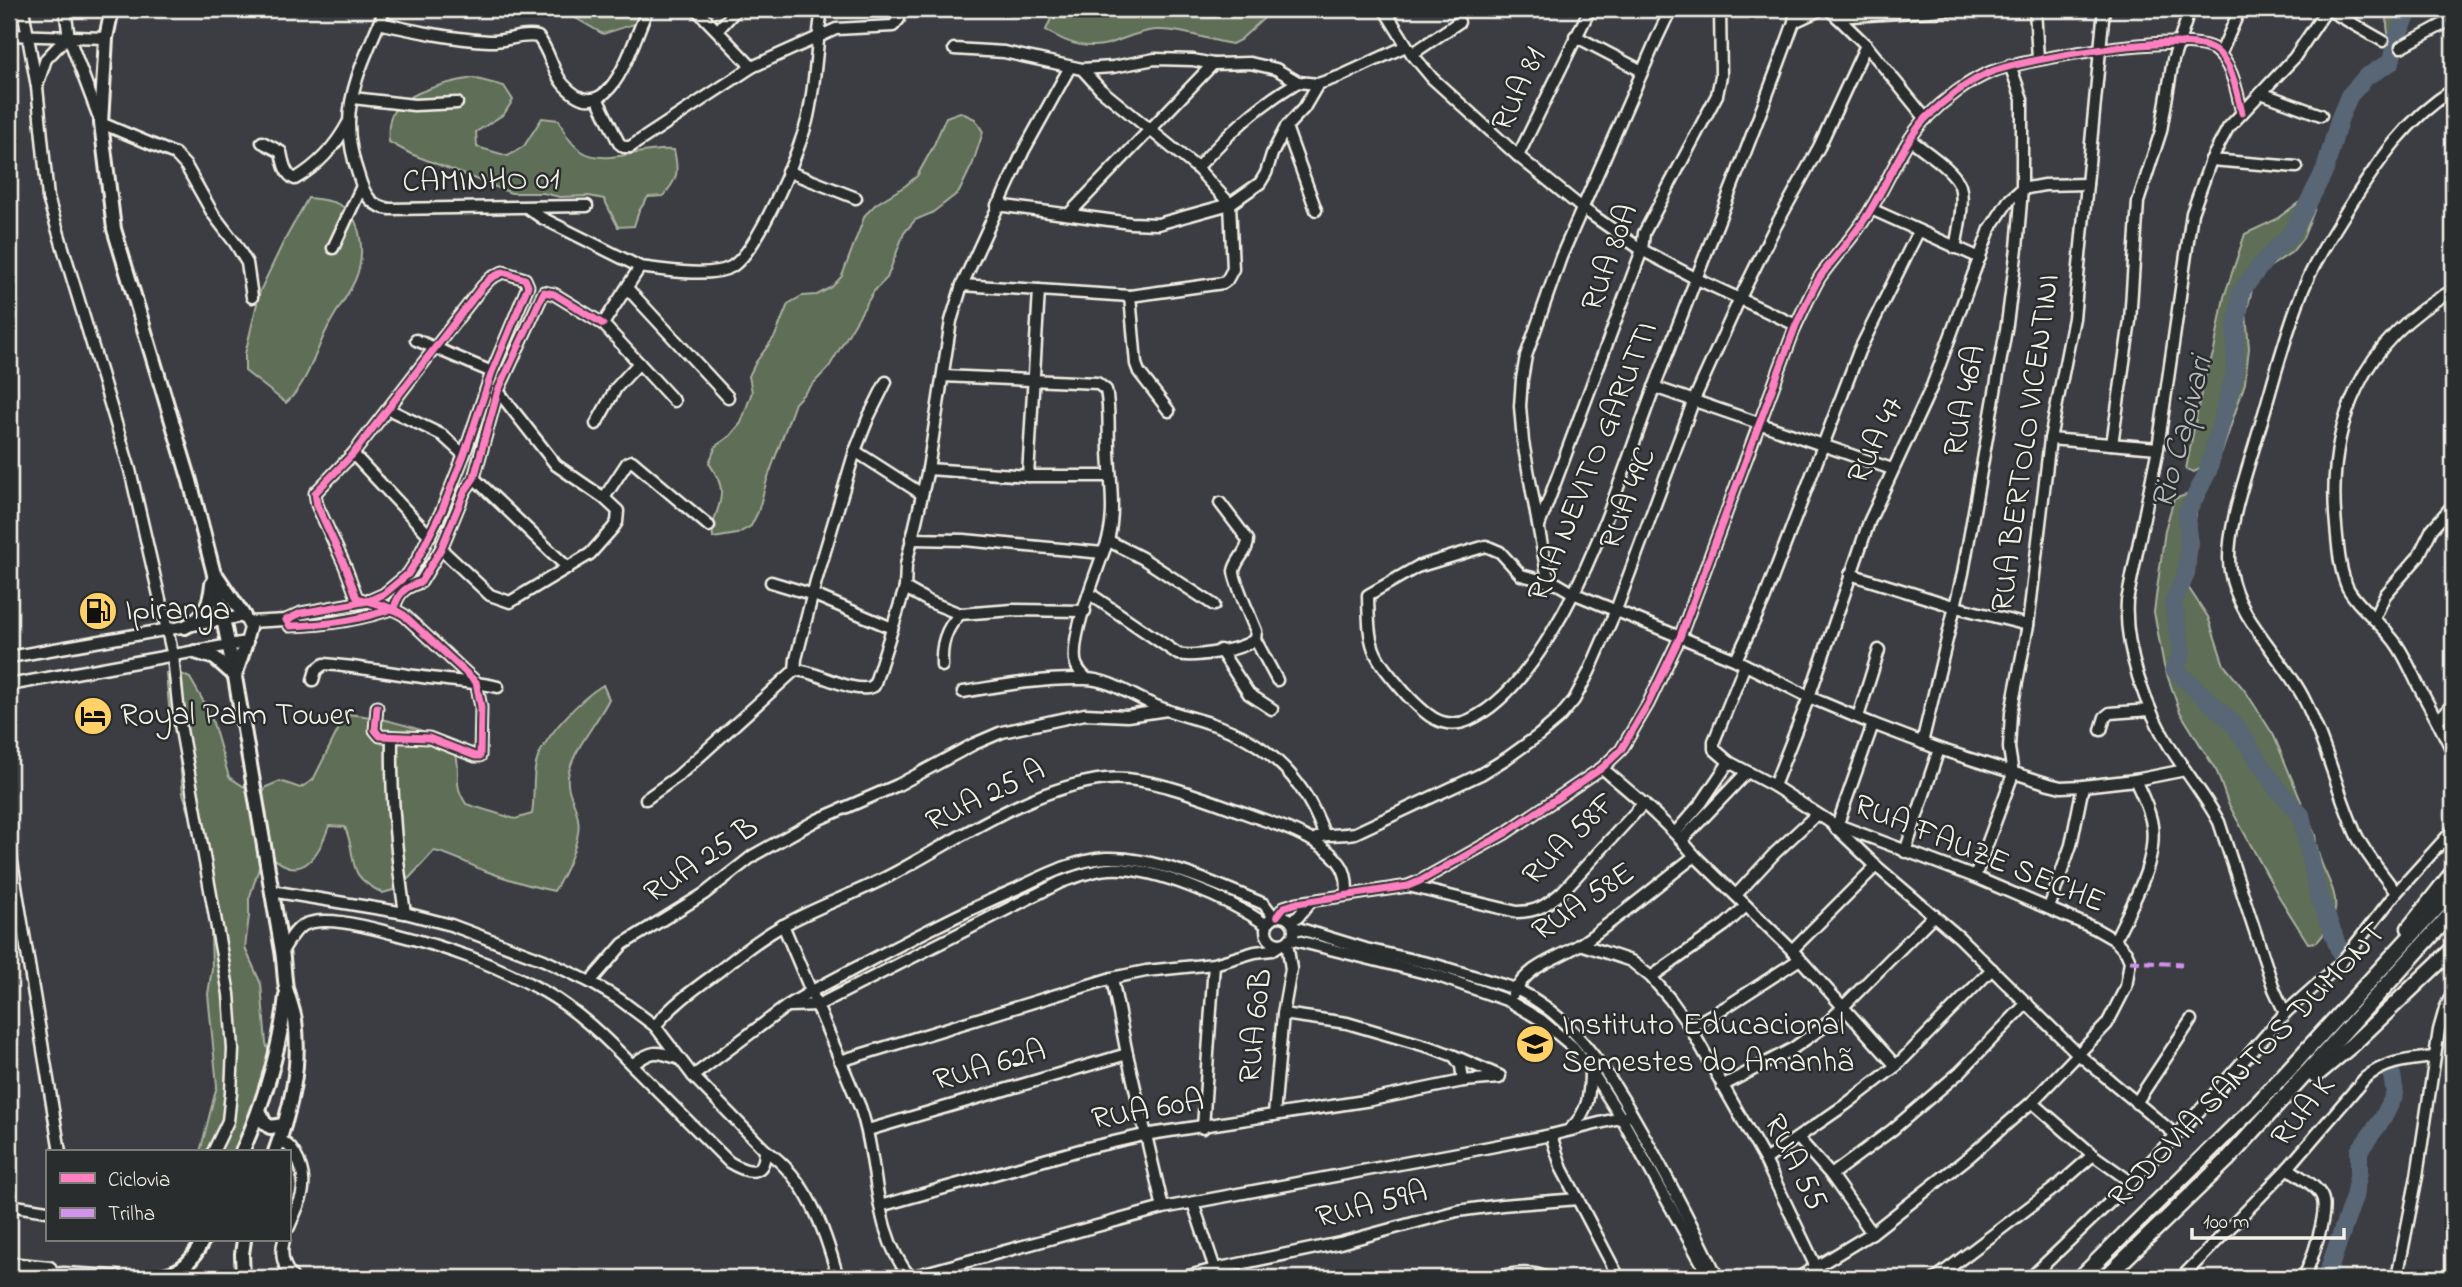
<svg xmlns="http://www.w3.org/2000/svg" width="2462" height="1287" font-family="'Indie Flower',sans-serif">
<rect width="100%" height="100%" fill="#3c3d43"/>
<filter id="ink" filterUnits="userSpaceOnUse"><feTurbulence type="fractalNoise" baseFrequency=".0143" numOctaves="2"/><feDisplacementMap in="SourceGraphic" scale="14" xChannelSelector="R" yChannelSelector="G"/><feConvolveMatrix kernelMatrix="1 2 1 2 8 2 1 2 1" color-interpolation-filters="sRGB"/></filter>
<g filter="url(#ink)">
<!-- green -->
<g fill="#5e6e57" stroke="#a9b0a0" stroke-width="2">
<path d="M560 9H643V10L634 24 603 34Z"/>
<path d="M1055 9H1274L1240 40 1232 44C1207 40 1182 29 1156 30 1138 31 1125 39 1108 44 1086 50 1064 42 1046 30Z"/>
<path d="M2386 9H2425L2411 21 2397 46C2384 36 2388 23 2386 9Z"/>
<path d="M473 78 504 86 513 100 504 114 476 132 477 147 508 156 524 146 542 118 559 120C584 183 626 146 674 150 679 172 678 179 663 196L648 197 639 211 634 226 618 227 604 199 589 196 560 197 543 193H511L411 154 389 142C388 132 388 123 392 114 405 91 449 82 473 78Z"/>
<path d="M960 112 975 119 983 132 973 163 959 192 932 213 915 220 904 233 887 278 874 291 829 367 795 403 767 480 758 512 751 526 737 534 713 538C711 517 720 512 721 494 722 483 714 471 709 463L716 446 730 436 741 423 752 392 749 376 756 362 775 336 788 304 802 296 817 295 832 287 842 276 865 215 876 204 905 186 917 176 933 147 946 117Z"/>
<path d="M308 198C319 199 331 200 340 205 364 218 365 258 355 280 348 296 336 311 328 327 315 352 308 383 286 403L245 371V354L260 291 282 245Z"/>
<path d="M2301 201 2315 208 2303 238 2292 252 2265 270 2254 282 2246 313 2249 348 2245 383 2222 452 2209 464 2194 472 2186 469 2203 383 2214 351 2224 297 2245 234 2275 220Z"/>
<path d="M2189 494 2197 507 2189 555 2188 587 2208 617 2224 665 2246 692 2274 736 2315 835C2318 882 2358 897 2317 942L2308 943 2278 895 2228 803 2217 772 2180 712 2164 666 2154 612 2165 530 2174 499Z"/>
<path d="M173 670 190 678 210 713 229 777 243 786 263 793 266 787 280 781 300 788 313 780 346 714C372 716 446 729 456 756 460 767 456 779 459 789 460 794 464 800 466 804L515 819 532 814C535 797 532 780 536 764 542 738 581 698 603 685L609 699C597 723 576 746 569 771 564 791 576 801 578 819 582 838 565 874 554 891 529 886 504 878 480 869 464 862 451 854 434 851L400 888 383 893C343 874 359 861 345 827L329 826C318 857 301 885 269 854L259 868 249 899V916L245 948 261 984 266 1043 271 1060 258 1128 249 1152H200L217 1086 208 994 212 969 210 900 205 864 183 793 177 734 170 716 166 673Z"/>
</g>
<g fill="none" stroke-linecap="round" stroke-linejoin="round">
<!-- river -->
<g stroke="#586674" stroke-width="18">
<path d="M2340 952 2318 893 2301 815 2277 788 2234 724 2174 669 2182 654 2173 603 2186 574 2189 543 2187 513 2208 471 2235 373 2236 330 2241 291 2266 259 2291 234 2304 211 2325 170 2339 120 2349 96 2366 77 2391 62 2396 40 2410 9"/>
<path d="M2326 1278 2354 1197 2359 1171V1151L2383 1118 2395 1094 2392 1075"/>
</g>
<defs>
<g id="minor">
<path d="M23 9 37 87 48 198 130 470 173 656 180 724 229 994 233 1049 231 1093 228 1121 213 1152"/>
<path d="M65 9 69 38 101 123 175 154 186 166 213 214 235 243 247 263 252 297"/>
<path d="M385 9C371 44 349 85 349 123 349 141 353 160 359 177 364 194 371 207 390 209L587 206"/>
<path d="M696 9 752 67 836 29 893 26 899 19 897 9"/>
<path d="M1384 9 1412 54 1432 78 1518 156 1582 208 1642 250 1697 279 1796 325"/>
<path d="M1674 9 1666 19 1657 38 1561 257 1526 356 1522 379 1520 406 1523 442 1547 574 1551 580 1573 593 1736 660 1809 697 1873 724 1939 749 2049 784 2061 787 2083 786 2135 780 2185 770"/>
<path d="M1829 9 1866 45 1926 119"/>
<path d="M2035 9 2038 59"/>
<path d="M2327 9 2383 41"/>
<path d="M9 14 15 9"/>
<path d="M1837 17 1960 9"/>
<path d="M1794 22 1822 9"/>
<path d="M379 23C415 31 452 39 489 41 504 42 524 33 538 37 550 51 552 72 564 85 611 136 633 37 648 9"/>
<path d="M718 30 737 9"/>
<path d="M9 35 106 38"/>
<path d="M1575 36 1642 71"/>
<path d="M2401 47 2453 19"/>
<path d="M954 49 1004 52 1082 69 1113 67 1155 59 1193 60 1213 64 1250 63 1276 69 1298 82 1318 84"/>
<path d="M1412 54 1459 22"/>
<path d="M2220 55 2240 9"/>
<path d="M37 86 46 59 66 38"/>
<path d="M2261 93 2321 115"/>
<path d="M353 98 414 105 457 103"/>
<path d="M597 98 619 143 624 147H630L752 67"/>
<path d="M1286 127 1316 210"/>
<path d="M1911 140C1924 151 1955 170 1960 186 1965 202 1958 232 1955 248"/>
<path d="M262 142 281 152C283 162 285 175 295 179 319 165 335 147 348 123"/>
<path d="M1518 156 1590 9"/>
<path d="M2211 160 2297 167"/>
<path d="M1197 168C1228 134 1258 105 1298 82"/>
<path d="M787 171 856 198"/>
<path d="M997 205 1131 223 1158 224 1230 204 1260 183 1266 173 1272 154 1286 127 1304 108 1318 84 1341 76 1406 46"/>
<path d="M529 209 542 218 640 267"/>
<path d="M1871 209 1980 258"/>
<path d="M1069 214 1213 64"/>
<path d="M333 248 362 186"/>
<path d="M962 285 1130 296 1223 283 1227 280 1233 269 1230 204 1197 168 1100 89 1082 69"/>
<path d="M627 288 728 397"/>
<path d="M2453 290C2362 340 2326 424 2336 526 2338 546 2339 566 2346 584 2352 602 2385 626 2397 645 2406 658 2412 673 2419 687 2431 709 2443 731 2453 753"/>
<path d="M1130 296 1136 364 1139 372 1169 411"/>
<path d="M416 340 492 372"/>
<path d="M943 376 1097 383 1106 390C1110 409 1108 430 1109 450 1110 484 1118 522 1103 553 1094 580 1072 633 1075 660 1076 668 1081 673 1086 678"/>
<path d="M1654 387 1892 469"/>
<path d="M674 401 603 324 640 267C663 270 711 278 731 267 758 252 799 152 807 121 816 84 816 46 822 9"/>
<path d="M388 409 442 435 464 455"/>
<path d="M596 424 616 388 639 363"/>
<path d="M2050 439 2158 448"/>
<path d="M2112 444 2130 321 2138 202 2161 131 2173 60 2190 9"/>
<path d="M855 451 922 494"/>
<path d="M353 454 430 536"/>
<path d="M928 469 1028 476H1110"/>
<path d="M1028 476 1039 290"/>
<path d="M474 478 568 568"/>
<path d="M604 498 627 463 632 461 709 526"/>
<path d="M1220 503 1248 540C1248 552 1236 559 1234 571 1233 578 1252 621 1256 631L1255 639 1277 680"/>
<path d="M1539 526 1642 250 1644 233 1717 95 1721 76 1720 9"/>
<path d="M911 539 964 540 1103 553"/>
<path d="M1109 541 1142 558 1214 605"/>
<path d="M441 549 490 595 510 602 590 554 613 528 617 522 618 511 604 498 556 465 498 391"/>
<path d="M1850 574 1956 607 2028 625"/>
<path d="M771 582 814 595 892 628"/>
<path d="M1556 584 1521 575 1500 552 1486 546 1417 567 1368 595C1369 649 1370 653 1406 694 1423 712 1442 732 1469 720 1505 704 1533 664 1552 632 1598 557 1623 470 1654 388 1700 266 1750 145 1794 22L1796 9"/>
<path d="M905 588 930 602 960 614 1013 610 1085 611"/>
<path d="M1090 594 1178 654C1193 658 1243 650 1255 639"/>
<path d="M2374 619 2385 595 2418 557 2432 529 2453 505"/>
<path d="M249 622 286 620"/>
<path d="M1220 650 1249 694 1272 709"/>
<path d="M9 657 244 616 250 628 246 642 9 685"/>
<path d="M1736 660 1764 600 1859 351 1918 232"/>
<path d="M1745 665 1714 741V749L1729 762 1774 786 1830 822 1876 866 1959 937 2078 1054 2176 1135"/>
<path d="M942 666C941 645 945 629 960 614"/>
<path d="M795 670 796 659 816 581 855 451 869 416 886 382"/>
<path d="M313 680 316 670 324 664C363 667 400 675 439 679 459 682 478 682 498 687"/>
<path d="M963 692C1004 685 1044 678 1085 679 1110 679 1132 696 1154 705 1174 714 1195 718 1215 725 1269 743 1305 781 1324 834"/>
<path d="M377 707 375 730 380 736 429 738 475 756H480L481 707 476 682 404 615C390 606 374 603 357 598L345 566 317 505 315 493 353 454 482 287 491 278 503 272 525 279 528 286 492 372 464 455 442 510 417 560 408 574 384 594 368 601 301 613 286 620 290 626C325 625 361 620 394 608 399 592 405 587 421 582L441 549 465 491 474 478 498 391 542 296 544 292 554 294 603 324"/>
<path d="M1858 717 1879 650"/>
<path d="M2438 720 2453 704"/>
<path d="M2101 730 2105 717 2110 713 2150 710"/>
<path d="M392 738C391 796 396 855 405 913"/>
<path d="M1922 743 1963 573 2007 324 2017 248 2022 189V99L2010 65"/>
<path d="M1602 768C1635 796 1668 823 1695 856L1792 950 1896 1066"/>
<path d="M1774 786 1809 697 1869 522 1932 386 1990 229 2009 200 2022 189 2044 185 2087 184"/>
<path d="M646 799 678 776 795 670C819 671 854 696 874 686L905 588 906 565 928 469 951 321 962 285 1024 150 1070 67"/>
<path d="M1836 829 1873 724"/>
<path d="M1675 833 1702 802 1729 762"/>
<path d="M1312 840C1328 832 1338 836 1355 833L1481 774 1507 758 1539 735 1559 718 1574 700 1589 672 1616 610 1693 402 1740 298 1773 231 1819 147 1866 45"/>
<path d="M1682 840 1747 772"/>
<path d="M9 844 60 1152"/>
<path d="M1905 852 1939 749"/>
<path d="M1975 877 2013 774 2009 748 2011 713 2028 625 2050 439 2074 318 2104 9"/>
<path d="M1408 886 1517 912C1537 912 1547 905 1562 892L1644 803"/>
<path d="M271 891 405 913 451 925 544 960 590 982 619 999 655 1026 693 1076 765 1150C765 1178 747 1173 729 1162 700 1133 671 1104 642 1075 612 1045 583 1014 545 992 496 964 445 947 391 933 368 927 323 914 302 926 294 930 288 943 282 951"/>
<path d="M2396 893C2383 874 2364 853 2355 832 2337 790 2326 744 2306 703 2285 658 2238 621 2230 571 2224 535 2247 472 2257 437 2271 391 2282 345 2299 300 2311 267 2330 237 2349 207 2379 161 2406 119 2453 90"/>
<path d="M1736 895 1775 853 1817 814"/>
<path d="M2049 908 2071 845 2083 786"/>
<path d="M1277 916 1284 907 1297 903 1408 886 1420 881 1504 834 1602 768 1621 750 1648 704 1680 637 1796 325C1804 309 1811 292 1820 277 1836 254 1857 234 1871 209 1889 180 1902 144 1926 118 1943 101 1968 81 1991 72 2024 59 2189 30 2215 50 2233 64 2237 93 2242 113"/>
<circle cx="1280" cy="930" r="14"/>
<path d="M1291 920 1298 917 1311 901"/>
<path d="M783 925 860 1107C880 1163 871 1231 911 1278"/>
<path d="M1294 927 1366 949 1436 965 1516 989C1581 1020 1618 1089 1652 1150 1675 1192 1697 1235 1718 1278"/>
<path d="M1290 939 1438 976 1509 1001 1541 1020 1573 1047 1590 1069 1622 1119 1710 1278"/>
<path d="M2115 940C2131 905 2160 860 2151 820 2148 806 2141 793 2135 780"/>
<path d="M1580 944 1631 961 1651 977 1670 999 1690 1027 1765 1160 1816 1267"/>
<path d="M1792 950 1876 866"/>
<path d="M1651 977 1725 925 1746 906"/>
<path d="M1112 978 1127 1054 1163 1208"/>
<path d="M590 982 623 944 704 894 754 855 817 820 898 785 974 744 1002 732 1085 714 1127 716 1167 710"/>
<path d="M1513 994C1531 962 1555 961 1582 943 1621 916 1657 885 1695 856"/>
<path d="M789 1006 818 1005 1061 882C1076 877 1092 870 1109 869 1154 866 1230 900 1267 925"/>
<path d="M2285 1013 2274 989 2219 822C2205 796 2187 774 2171 749 2146 709 2124 649 2127 601L2158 448 2192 213 2211 160 2228 128 2294 58 2327 9"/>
<path d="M655 1026C672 1005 693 990 715 974 737 957 759 938 784 925 818 906 855 894 889 876 956 841 1030 787 1106 779 1151 774 1220 805 1264 820 1288 828 1337 846 1345 874 1347 880 1347 888 1347 895"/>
<path d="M1690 1027 1729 1005 1800 959"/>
<path d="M1454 1056 1500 1076 1499 1078 1463 1081"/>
<path d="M840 1061 1112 978 1146 971 1214 964 1255 952 1272 950 1281 944"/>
<path d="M632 1065C653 1049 656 1051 680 1059"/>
<path d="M693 1076 787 1006 812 991C879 956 946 919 1016 889 1046 875 1074 860 1106 858 1155 856 1219 885 1264 904L1274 917"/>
<path d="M1722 1086 1792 1049 1822 1028 1934 915"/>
<path d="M2032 1102 2093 1155 2131 1182"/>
<path d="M2136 1103 2191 1020"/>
<path d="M1274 1115 1283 1014 1291 969 1287 942"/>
<path d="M1203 1128 1214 964"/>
<path d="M1570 1129C1589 1112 1590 1093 1590 1069"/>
<path d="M868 1130 1127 1054"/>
<path d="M1551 1135 1562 1169 1619 1278"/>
<path d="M1798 1138 1831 1175 1872 1233"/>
<path d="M280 1140C296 1147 305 1172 303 1189 302 1201 293 1216 289 1227"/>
<path d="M765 1150C808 1179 825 1230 838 1278"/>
<path d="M1765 1160 1845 1105 1896 1066 1992 969"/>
<path d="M2288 1168C2298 1176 2317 1185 2322 1197 2329 1212 2311 1264 2303 1278"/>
<path d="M1831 1175 1892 1130 1960 1072 2027 1003"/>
<path d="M1193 1203 1218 1278"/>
<path d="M9 1205 47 1211"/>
<path d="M880 1206 1087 1148 1144 1135 1371 1100 1463 1081 1461 1066 1454 1056 1433 1048 1347 1023 1283 1014"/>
<path d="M284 1240C280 1254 283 1267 293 1278"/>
<path d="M910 1277 1163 1208 1469 1151 1551 1135 1632 1115"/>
<path d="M1181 1278 1215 1269 1340 1243 1457 1211 1502 1205 1578 1199"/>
<path d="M1489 1278C1509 1275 1528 1269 1547 1278"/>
<path d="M1798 1278 1872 1233 1970 1156 2032 1102 2107 1024 2126 987 2130 961 2126 952 2115 940 2094 928 1975 877 1830 822"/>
<path d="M1936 1278 2060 1184 2093 1155"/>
<path d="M2030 1278 2131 1182 2203 1107 2285 1013 2340 964 2396 893 2453 830"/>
<path d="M2181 1278 2288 1168 2365 1078C2386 1061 2408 1060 2434 1057"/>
<path d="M2397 1278 2417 1176 2439 1030 2445 1009 2453 991"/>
</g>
<g id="major">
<path d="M112 9 106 38 101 123 114 229 190 481 213 570 235 677 282 951C284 963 284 976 286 988 289 999 293 1009 295 1020 301 1066 291 1109 275 1152"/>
<path d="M217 576 244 616"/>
<path d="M185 627C204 618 210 605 212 584"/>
<path d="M195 652 215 658 233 674"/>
<path d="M235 676 246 642"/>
<path d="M259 1110 264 1122 270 1127 284 1125"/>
<path d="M242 1152C264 1102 280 1050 286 996"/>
<path d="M145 1278C176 1275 189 1269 203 1240"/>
<path d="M243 1278 242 1254 244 1240"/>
</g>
<g id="highway">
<path d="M2409 928 2453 872"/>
<path d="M2315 1076 2352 1045 2453 949"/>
<path d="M9 1265 49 1269"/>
<path d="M20 1278 64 1275 116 1278"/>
<path d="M2080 1278 2260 1101 2453 890"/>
<path d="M2105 1278 2227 1160 2453 912"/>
</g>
</defs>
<!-- minor casing -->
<use href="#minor" stroke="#f4f1e8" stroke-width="15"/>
<!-- major casing -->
<use href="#major" stroke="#f4f1e8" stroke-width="18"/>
<!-- highway casing -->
<use href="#highway" stroke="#f4f1e8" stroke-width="19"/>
<!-- minor -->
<use href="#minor" stroke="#2a2d2e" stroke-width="10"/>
<!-- major -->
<use href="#major" stroke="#2a2d2e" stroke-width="12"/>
<!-- highway -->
<use href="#highway" stroke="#2a2d2e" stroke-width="14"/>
<!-- quiet -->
<path stroke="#d193ec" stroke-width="5" stroke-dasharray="10 5" stroke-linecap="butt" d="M2130 961 2182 964"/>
<defs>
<g id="cycleway">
<path d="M377 707 375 730 380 736 429 738 475 756H480L481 707 476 682 404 615C390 606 374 603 357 598L345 566 317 505 315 493 353 454 482 287 491 278 503 272 525 279 528 286 492 372 464 455 442 510 417 560 408 574 384 594 368 601 301 613 286 620 290 626C325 625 361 620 394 608 399 592 405 587 421 582L441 549 465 491 474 478 498 391 542 296 544 292 554 294 603 324"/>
<path d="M1277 916 1284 907 1297 903 1408 886 1420 881 1504 834 1602 768 1621 750 1648 704 1680 637 1796 325C1804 309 1811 292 1820 277 1836 254 1857 234 1871 209 1889 180 1902 144 1926 118 1943 101 1968 81 1991 72 2024 59 2189 30 2215 50 2233 64 2237 93 2242 113"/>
</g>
</defs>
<!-- cycleway casing -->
<use href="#cycleway" stroke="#2a2d2e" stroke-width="11"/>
<!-- cycleway -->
<use href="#cycleway" stroke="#ff80c0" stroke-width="7"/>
</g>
</g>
<!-- icons -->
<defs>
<symbol id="fuel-disc" viewBox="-11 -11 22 22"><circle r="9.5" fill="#ffd166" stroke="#2a2d2e"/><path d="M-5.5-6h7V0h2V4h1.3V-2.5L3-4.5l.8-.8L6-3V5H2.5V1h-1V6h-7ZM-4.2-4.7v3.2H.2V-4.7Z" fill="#111"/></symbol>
<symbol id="hotel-disc" viewBox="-11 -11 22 22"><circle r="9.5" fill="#ffd166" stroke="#2a2d2e"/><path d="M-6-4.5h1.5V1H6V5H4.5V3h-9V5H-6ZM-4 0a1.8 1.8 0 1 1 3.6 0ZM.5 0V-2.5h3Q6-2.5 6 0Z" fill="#111"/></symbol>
<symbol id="school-disc" viewBox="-11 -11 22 22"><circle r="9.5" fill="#ffd166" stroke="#2a2d2e"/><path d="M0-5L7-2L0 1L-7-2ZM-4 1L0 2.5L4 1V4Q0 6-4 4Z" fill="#111"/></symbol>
</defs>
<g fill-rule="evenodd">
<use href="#fuel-disc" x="76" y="589" width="44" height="44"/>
<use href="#hotel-disc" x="71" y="694" width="44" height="44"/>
<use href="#school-disc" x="1513" y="1022" width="44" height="44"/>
</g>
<g text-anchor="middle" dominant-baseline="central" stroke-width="5" stroke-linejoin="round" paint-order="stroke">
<!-- street labels -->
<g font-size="32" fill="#f4f1e8" stroke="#2a2d2e">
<text transform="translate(1520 90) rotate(-65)">RUA 81</text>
<text transform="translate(481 182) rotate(-1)">CAMINHO 01</text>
<text transform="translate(1611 258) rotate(-70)">RUA 80A</text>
<text transform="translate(1966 401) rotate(-79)">RUA 46A</text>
<text transform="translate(1877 441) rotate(-65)">RUA 47</text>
<text transform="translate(2027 443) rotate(-82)">RUA BERTOLO VICENTINI</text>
<text transform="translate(1594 462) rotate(-68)">RUA NEVITO GARUTTI</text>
<text transform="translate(1629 499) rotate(-69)">RUA 49C</text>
<text transform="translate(986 797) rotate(-26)">RUA 25 A</text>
<text transform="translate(1570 840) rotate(-45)">RUA 58F</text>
<text transform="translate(1979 855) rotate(22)">RUA FAUZE SECHE</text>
<text transform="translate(702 861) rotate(-34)">RUA 25 B</text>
<text transform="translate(1584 903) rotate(-34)">RUA 58E</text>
<text transform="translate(1257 1026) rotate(-84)">RUA 60B</text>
<text transform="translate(2248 1066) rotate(-46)">RODOVIA SANTOS DUMONT</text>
<text transform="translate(990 1067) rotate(-16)">RUA 62A</text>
<text transform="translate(1148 1111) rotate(-10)">RUA 60A</text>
<text transform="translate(2304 1112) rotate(-51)">RUA K</text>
<text transform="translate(1794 1163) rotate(63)">RUA 55</text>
<text transform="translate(1372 1206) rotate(-14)">RUA 59A</text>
</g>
<!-- poi labels -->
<g font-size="32" fill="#f4f1e8" stroke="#2a2d2e" text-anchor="start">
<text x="125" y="611">Ipiranga</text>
<text x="120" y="716">Royal Palm Tower</text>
<text x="1562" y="1026">Instituto Educacional<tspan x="1562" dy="37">Semestes do Amanhã</tspan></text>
</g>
<!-- water labels -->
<g font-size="33" font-style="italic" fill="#b6b9ba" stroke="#2a2d2e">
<text transform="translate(2183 433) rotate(-75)">Rio Capivari</text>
</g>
</g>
<!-- margin -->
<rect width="2462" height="1287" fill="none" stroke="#2a2d2e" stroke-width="35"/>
<rect x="18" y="18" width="2427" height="1252" fill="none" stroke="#f4f1e8" stroke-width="2.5" filter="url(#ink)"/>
<!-- legend -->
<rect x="46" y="1150" width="245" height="91" fill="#2a2d2e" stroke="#7b7b78" stroke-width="2"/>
<rect x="60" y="1173" width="35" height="10" fill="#ff80c0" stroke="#7b7b78" stroke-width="2"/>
<text x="108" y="1186" font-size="21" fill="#f4f1e8">Ciclovia</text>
<rect x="60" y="1208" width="35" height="10" fill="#d193ec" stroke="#7b7b78" stroke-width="2"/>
<text x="108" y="1220" font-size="21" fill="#f4f1e8">Trilha</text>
<!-- scale -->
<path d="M2192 1228v10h152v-10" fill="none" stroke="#f4f1e8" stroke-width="3.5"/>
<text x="2203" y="1228" font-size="21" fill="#f4f1e8" stroke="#2a2d2e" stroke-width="5" paint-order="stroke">100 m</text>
</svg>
